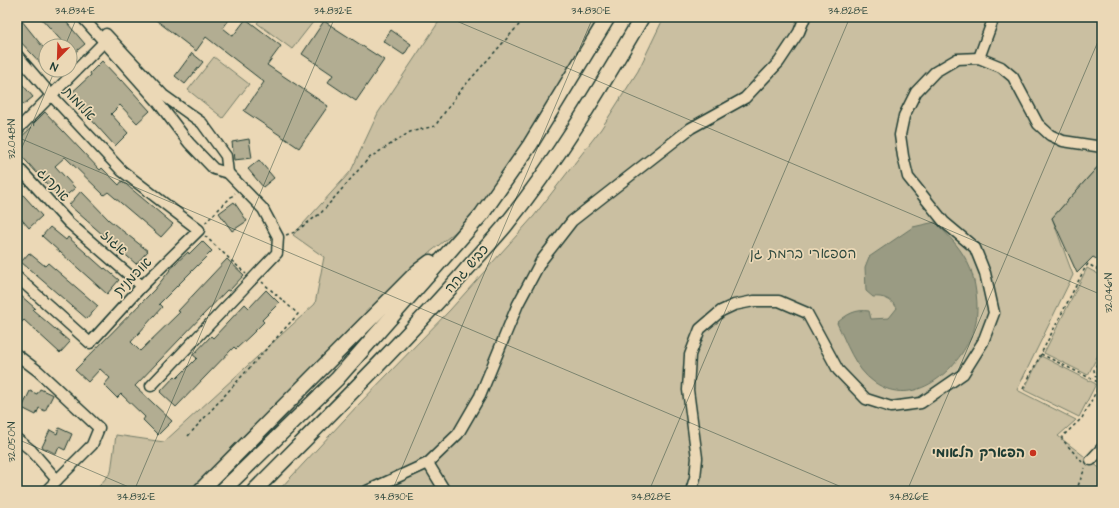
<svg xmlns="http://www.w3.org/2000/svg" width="1119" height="508" font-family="'Architects Daughter','Playpen Sans Hebrew',sans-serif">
<rect width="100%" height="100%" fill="#ebd8b6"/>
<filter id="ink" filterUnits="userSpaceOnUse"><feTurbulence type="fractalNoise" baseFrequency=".025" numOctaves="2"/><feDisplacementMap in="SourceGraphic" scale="8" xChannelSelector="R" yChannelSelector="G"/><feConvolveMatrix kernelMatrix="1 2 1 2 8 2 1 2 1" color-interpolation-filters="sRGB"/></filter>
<g filter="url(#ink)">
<!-- green -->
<g fill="#cabfa1" stroke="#747e6a">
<path d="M262 17H317L292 49 257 23Z"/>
<path d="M442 17H603L486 199 454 233 413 266 189 491H95L111 472 116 435 164 442 315 304 324 257 293 235 351 171 378 113Z"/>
<path d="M664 17H1102V166L1100 164 1052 218 1073 275 1017 390 1076 420 1058 436 1102 470V491H278L358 405 450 310 534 216 601 129 638 71Z"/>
<path d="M214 57 249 84 223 118 188 90Z"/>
<path d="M1087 268 1102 276V347L1088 375 1044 353Z"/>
<path d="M1041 356 1096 384 1079 417 1024 390Z"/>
<path d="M1102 358V377L1097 374V367Z"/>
</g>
<!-- water -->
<path fill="#9a9b83" stroke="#697563" d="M935 222C950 237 963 250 971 270 977 288 980 316 973 333 957 371 914 410 874 382 855 369 846 342 837 323 847 314 856 309 869 311L871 319 889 318 897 308C891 299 883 296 873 297L866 291 865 267 869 257 913 227Z"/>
<!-- building -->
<g fill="#b2ad92" stroke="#1f3d34">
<path d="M40 17H62L85 44 73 54 70 51V46H66Z"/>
<path d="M152 17H231L223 28 233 36 246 19 281 46 267 65 328 106 299 148 244 111 264 82 206 37 196 51Z"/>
<path d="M22 21 46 51V69L17 38V26Z"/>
<path d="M324 21 384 60 356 101 328 82 333 75 302 54Z"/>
<path d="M391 30 411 44 404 55 383 41Z"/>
<path d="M192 53 203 62 185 84 175 76Z"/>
<path d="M102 61 121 81 122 80 150 111 137 123 120 105 111 114 128 133 115 146 69 95 91 75 90 73Z"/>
<path d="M17 78 33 97 23 105 17 98Z"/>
<path d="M45 112 100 170 102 168 119 185 122 181 173 224 161 237 108 192 104 195 65 157 55 166 75 188 62 199 59 195 58 196 17 151V141L34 125 33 124Z"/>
<path d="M249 139 252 158 234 160 232 142Z"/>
<path d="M259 160 274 178 263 187 248 169Z"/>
<path d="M1102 162V262L1093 257 1077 273 1052 218Z"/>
<path d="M17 188 42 216 29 228 17 214Z"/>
<path d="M81 191 109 220 148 251 136 264 69 205Z"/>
<path d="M234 202 247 221 232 231 219 213Z"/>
<path d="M50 227 66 240 68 237 104 269 105 268 119 280 107 294 42 236Z"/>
<path d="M202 241 212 251 159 304 162 307 131 342 140 351 180 312 178 311 227 259 244 275 229 291 227 290 135 386 172 421 158 435 143 420 145 417 121 394 117 398 104 385 110 378 100 369 88 382 75 370 154 290 174 265 188 252 189 254Z"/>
<path d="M29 253 45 266 48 263 98 306 87 319 21 262Z"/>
<path d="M266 290 279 303 262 320 264 322 251 335 236 349 234 347 176 407 160 392 175 376 177 378 197 358 193 355 211 336 213 338 245 304 249 308Z"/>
<path d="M20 295 35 308 33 310 70 342 60 353 24 320 22 322 17 317V299Z"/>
<path d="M40 389 53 395 45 411 39 408 36 415 22 408 30 391 37 394Z"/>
<path d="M59 428 72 434 65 450 59 447 56 454 42 447 50 430 57 434Z"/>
</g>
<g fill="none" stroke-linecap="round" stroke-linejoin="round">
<defs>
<g id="minor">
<path d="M82 17 157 101 189 143 214 169 228 173 263 209 278 237 277 253 151 386"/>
<path d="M106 34 163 95 202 123 226 156 228 173"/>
<path d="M17 55 52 96 122 171 199 230 142 286 90 343 17 277"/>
<path d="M979 58 994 17"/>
<path d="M17 130 108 38"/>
<path d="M17 166 68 222 142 286"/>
<path d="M17 355 38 371 99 428 92 445 46 491"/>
<path d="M17 439 31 450 57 480"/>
<path d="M1091 460 1102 448"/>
<path d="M428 463 445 491"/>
<path d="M367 491 428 463 458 434 480 396 518 304 541 261 572 221 691 128 745 98 779 62 799 32 805 17"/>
<path d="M691 491 695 478 697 458 688 390 690 355 700 329 721 311 734 305 754 301H779L807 313 838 370 866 399 891 407 921 403 963 374 983 342 994 313 985 273 975 248 944 222 908 177 903 156 900 135 904 116 916 92 935 72 957 59 979 58 1001 67 1013 77 1038 124 1050 135 1063 141 1102 147"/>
</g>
<g id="highway">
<path d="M200 491 418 271 430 262"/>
<path d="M222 491 337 379 482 214 530 145 608 17"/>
<path d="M254 491C323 421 394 351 460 277 474 260 490 244 505 226 557 161 600 89 642 17"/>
</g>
</defs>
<!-- minor casing -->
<use href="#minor" stroke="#1f3d34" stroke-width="13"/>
<!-- highway casing -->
<use href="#highway" stroke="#1f3d34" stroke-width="17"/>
<!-- path -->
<g stroke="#1f3d34" stroke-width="1.5" stroke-dasharray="3 3" stroke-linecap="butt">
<path d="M205 223 235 193"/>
<path d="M286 235 295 232 321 213 369 158 410 132 435 126 459 92 526 17"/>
<path d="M205 236 246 274"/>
<path d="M1041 354 1100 383"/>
<path d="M1102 380 1095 376 1094 370 1102 353"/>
<path d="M1023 389 1085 268 1088 264 1102 272"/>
<path d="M188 436 298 314 262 282"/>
<path d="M1082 462 1062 439V437L1082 418 1097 390"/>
<path d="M1076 491 1085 468"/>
</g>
<!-- minor -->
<use href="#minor" stroke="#ebd8b6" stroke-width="10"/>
<!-- highway -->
<use href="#highway" stroke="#ebd8b6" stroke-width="14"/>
</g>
</g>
<!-- ticks -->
<path fill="none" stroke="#1f3d34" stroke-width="1" stroke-opacity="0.45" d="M447 17 1102 295M65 46 77 17M17 137 851 491M17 159 55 70M17 439 138 491M134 491 335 17M392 491 593 17M649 491 850 17M907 491 1102 32"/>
<!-- markers -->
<circle fill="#c8321e" stroke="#ebd8b6" stroke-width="1.5" cx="1033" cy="453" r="4"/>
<g text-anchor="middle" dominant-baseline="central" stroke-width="3.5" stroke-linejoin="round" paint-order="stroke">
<!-- street labels -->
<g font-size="14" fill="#1f3d34" stroke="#ebd8b6">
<text transform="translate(79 104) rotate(47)">אלומות</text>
<text transform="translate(53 185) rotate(47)">אתרוג</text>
<text transform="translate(114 243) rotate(41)">אגוז</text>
<text transform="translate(467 269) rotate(-49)">כביש גהה</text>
<text transform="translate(133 277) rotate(-46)">אוכמנית</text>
</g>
<!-- park labels -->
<g font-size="14" fill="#304a3f" stroke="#ebd8b6">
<text x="803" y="254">הספארי ברמת גן</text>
</g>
<!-- poi labels -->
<g font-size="14" font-weight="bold" fill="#1f3d34" stroke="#ebd8b6" text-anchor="end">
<text x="1025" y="453">הפארק הלאומי</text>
</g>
</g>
<!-- margin -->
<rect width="1119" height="508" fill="none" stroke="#ebd8b6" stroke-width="44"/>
<!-- north arrow -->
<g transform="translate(58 58) rotate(203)"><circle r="19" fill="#ebd8b6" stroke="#999a82"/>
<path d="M0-3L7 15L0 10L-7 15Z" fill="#c8321e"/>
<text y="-6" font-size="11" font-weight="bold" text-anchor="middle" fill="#1f3d34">N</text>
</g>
<rect x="22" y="22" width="1075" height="464" fill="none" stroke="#1f3d34" stroke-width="1.5"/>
<g font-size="10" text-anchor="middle" fill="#1f3d34">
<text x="75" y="14">34.834°E</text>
<text x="333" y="14">34.832°E</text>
<text x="591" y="14">34.830°E</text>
<text x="848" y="14">34.828°E</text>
<text transform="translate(11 139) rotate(-90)" y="4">32.048°N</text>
<text transform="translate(1108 293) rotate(-90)" y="4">32.046°N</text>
<text transform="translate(11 442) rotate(-90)" y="4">32.050°N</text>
<text x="136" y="500">34.832°E</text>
<text x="394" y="500">34.830°E</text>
<text x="651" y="500">34.828°E</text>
<text x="909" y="500">34.826°E</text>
</g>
</svg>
